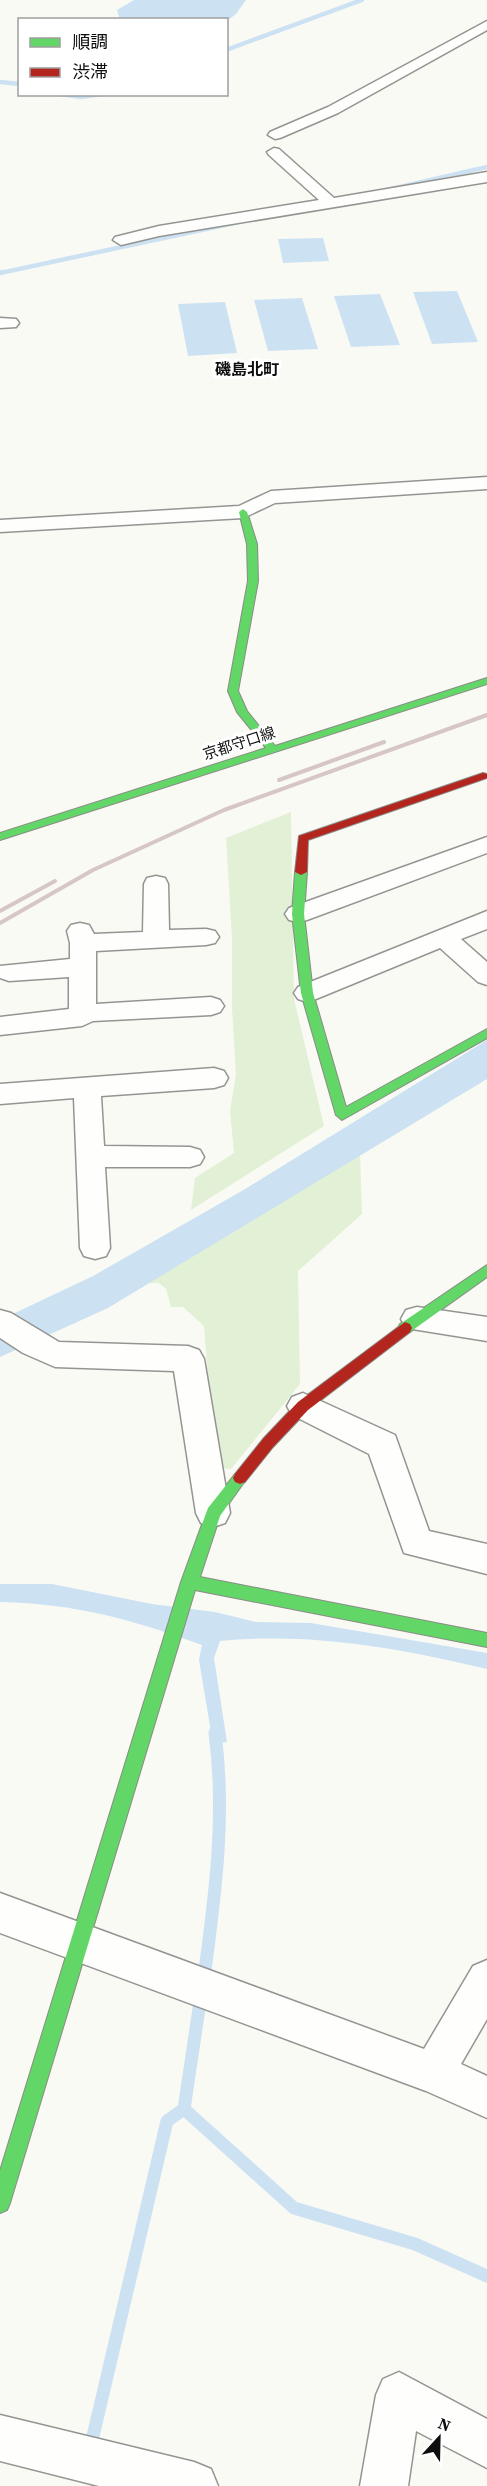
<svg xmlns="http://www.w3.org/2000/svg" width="487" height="2486" font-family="'Source Serif 4','Noto Sans JP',serif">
<rect width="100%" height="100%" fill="#fafaf4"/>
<!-- green -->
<g fill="#e2f0d5">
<path d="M291 812 294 999 324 1126 191 1210 195 1178 234 1153 230 1111 236 1074 232 1009V938L226 838Z"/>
<path d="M360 1152 362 1214 298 1271 300 1384 231 1469 215 1468 204 1326 183 1307H171L166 1289 159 1283H146Z"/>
</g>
<!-- water -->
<g fill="#cce2f3">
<path d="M134 0H246L236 14 227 21 124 20 119 17 117 10Z"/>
<path d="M323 238 329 261 283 263 278 239Z"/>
<path d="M457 291 478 342 432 344 413 292Z"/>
<path d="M380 294 400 345 351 347 334 296Z"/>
<path d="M302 298 318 349 268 351 254 300Z"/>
<path d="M225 302 237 353 188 356 178 304Z"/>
<path d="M487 1040V1079L108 1308 0 1357V1320L93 1276 240 1192Z"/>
<path d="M0 1584H52L152 1604 215 1612 256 1622 311 1623 487 1653V1669C400 1648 309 1632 220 1641L214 1658 227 1742 213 1744 199 1660 202 1645C130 1619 77 1604 0 1602Z"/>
</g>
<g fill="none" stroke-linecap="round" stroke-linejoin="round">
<!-- stream-far2 -->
<g stroke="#cce2f3" stroke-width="4.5">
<path d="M226 50 362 0"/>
<path d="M0 82 20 84"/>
<path d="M60 94 81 97 103 94"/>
<path d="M387 190 487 167"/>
<path d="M0 273 239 222"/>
</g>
<!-- stream-far1 -->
<path stroke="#cce2f3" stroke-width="5" d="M0 273 3 272"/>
<!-- stream -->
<g stroke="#cce2f3" stroke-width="13">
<path d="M204 1978C215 1896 226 1816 215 1733"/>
<path d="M201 1995 184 2109 294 2208 415 2244 487 2276"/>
<path d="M90 2449 167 2121 184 2109"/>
</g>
<defs>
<g id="street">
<path d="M487 21V30L338 113 280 138 275 139 268 135 270 132 328 107Z"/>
<path d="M274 148 279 149 334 198 487 172V182L159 236 121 245 113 240 115 237 159 226 319 200 269 155 267 152Z"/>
<path d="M0 318 16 319 19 323 16 327 0 328Z"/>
<path d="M487 477V489L275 503 243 518 0 532V520L239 506 271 491Z"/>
<path d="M487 837V853L307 920 298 922 289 920 285 914 289 908Z"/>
<path d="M156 876 165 878 168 884 169 930 206 929 215 931 219 937 215 943 206 945 96 951V1004L211 997 220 1000 224 1006 220 1012 211 1015 93 1021 82 1026 0 1035V1017L69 1009V977L9 981 0 978V966L70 959V943L67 931 71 925 80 923 89 925 94 934 143 932 144 884 147 878Z"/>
<path d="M487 911V929L461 939 487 962V985L478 982 440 948 316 999 307 1002 298 999 294 993 298 987Z"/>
<path d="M214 1068 224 1071 228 1078 224 1085 214 1088 101 1096 104 1146 190 1147 200 1150 204 1157 200 1164 190 1167H105L110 1248 106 1256 95 1259 84 1256 80 1248 74 1098 0 1104V1084Z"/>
<path d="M417 1307 487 1317V1341L406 1328 401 1319 406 1310Z"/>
<path d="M0 1310 11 1313 59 1342 188 1346 199 1350 204 1359 230 1513 225 1523 213 1527 201 1523 196 1513 174 1371 55 1367 23 1353 0 1338Z"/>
<path d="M303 1393 395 1435 429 1531 487 1544V1574L404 1553 369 1454 292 1415 287 1406 292 1397Z"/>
<path d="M0 1893 424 2049 473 1966 487 1960V2019L461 2064 487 2076V2118L426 2091 0 1933Z"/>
<path d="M399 2372 487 2419V2468L416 2431 408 2486H360L376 2395 383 2379Z"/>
<path d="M0 2415 194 2462 211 2469 218 2486H99L0 2461Z"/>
</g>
<g id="fast">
<path d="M243 509 247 512 257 544 258 581 238 691 247 711 275 746 487 678V684L0 840V833L266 748 237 712 228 691 248 581 247 544 239 512Z"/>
<path d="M301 869 307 872 304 914 313 993 346 1107 487 1029V1038L342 1120 336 1115 301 993 292 914 295 872Z"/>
<path d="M487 1265V1277L410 1332H400L398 1328 400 1324Z"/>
<path d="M240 1472 245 1474 247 1478 220 1516 200 1577 487 1633V1647L195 1590 10 2203 7 2210 0 2213V2171L181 1582 208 1508 235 1474Z"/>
</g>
<g id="jam">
<path d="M483 773 487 774V778L308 840 307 872 301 875 295 872 299 836Z"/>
<path d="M405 1322 410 1324 412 1328 410 1332 308 1410 273 1447 245 1482 240 1484 235 1482 233 1478 235 1474 263 1439 298 1402Z"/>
</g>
</defs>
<!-- street casing -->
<use href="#street" stroke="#949492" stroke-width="3"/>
<!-- fast casing -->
<use href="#fast" stroke="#8b8b88" stroke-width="2"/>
<!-- jam casing -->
<use href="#jam" stroke="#8b8b88" stroke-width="2"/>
<!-- street -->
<use href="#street" fill="#fefefd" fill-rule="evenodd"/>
<!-- fast -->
<use href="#fast" fill="#63d668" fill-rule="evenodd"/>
<!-- jam -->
<use href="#jam" fill="#b3261e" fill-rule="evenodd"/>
<!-- rail -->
<g stroke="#d6c7c5" stroke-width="4">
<path d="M279 780 384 742"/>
<path d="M0 911 55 881"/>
<path d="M0 923 93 870 224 810 487 715"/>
</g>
</g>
<g text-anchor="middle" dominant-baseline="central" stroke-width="6" stroke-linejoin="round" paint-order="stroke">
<!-- far-street labels -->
<g font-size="15" fill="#0e0e0e" stroke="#fff">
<text transform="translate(239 743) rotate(-18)">京都守口線</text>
</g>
<!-- far-neighbourhood labels -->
<g font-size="16" font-weight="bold" fill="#0e0e0e" stroke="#fff">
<text x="247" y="369">磯島北町</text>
</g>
</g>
<!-- legend -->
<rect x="18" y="18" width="210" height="78" fill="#ffffff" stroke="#9f9f9f" stroke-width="1.5"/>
<rect x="30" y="38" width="30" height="9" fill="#63d668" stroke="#9f9f9f" stroke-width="1.5"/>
<text x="72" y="48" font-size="18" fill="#0e0e0e">順調</text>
<rect x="30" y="68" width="30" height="9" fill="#b3261e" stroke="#9f9f9f" stroke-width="1.5"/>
<text x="72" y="78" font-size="18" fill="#0e0e0e">渋滞</text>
<!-- north arrow -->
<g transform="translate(439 2438) rotate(22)" stroke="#ffffff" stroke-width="4.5" paint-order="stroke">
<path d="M0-4.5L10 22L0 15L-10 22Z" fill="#0e0e0e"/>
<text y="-9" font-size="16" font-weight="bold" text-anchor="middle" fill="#0e0e0e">N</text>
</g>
</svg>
